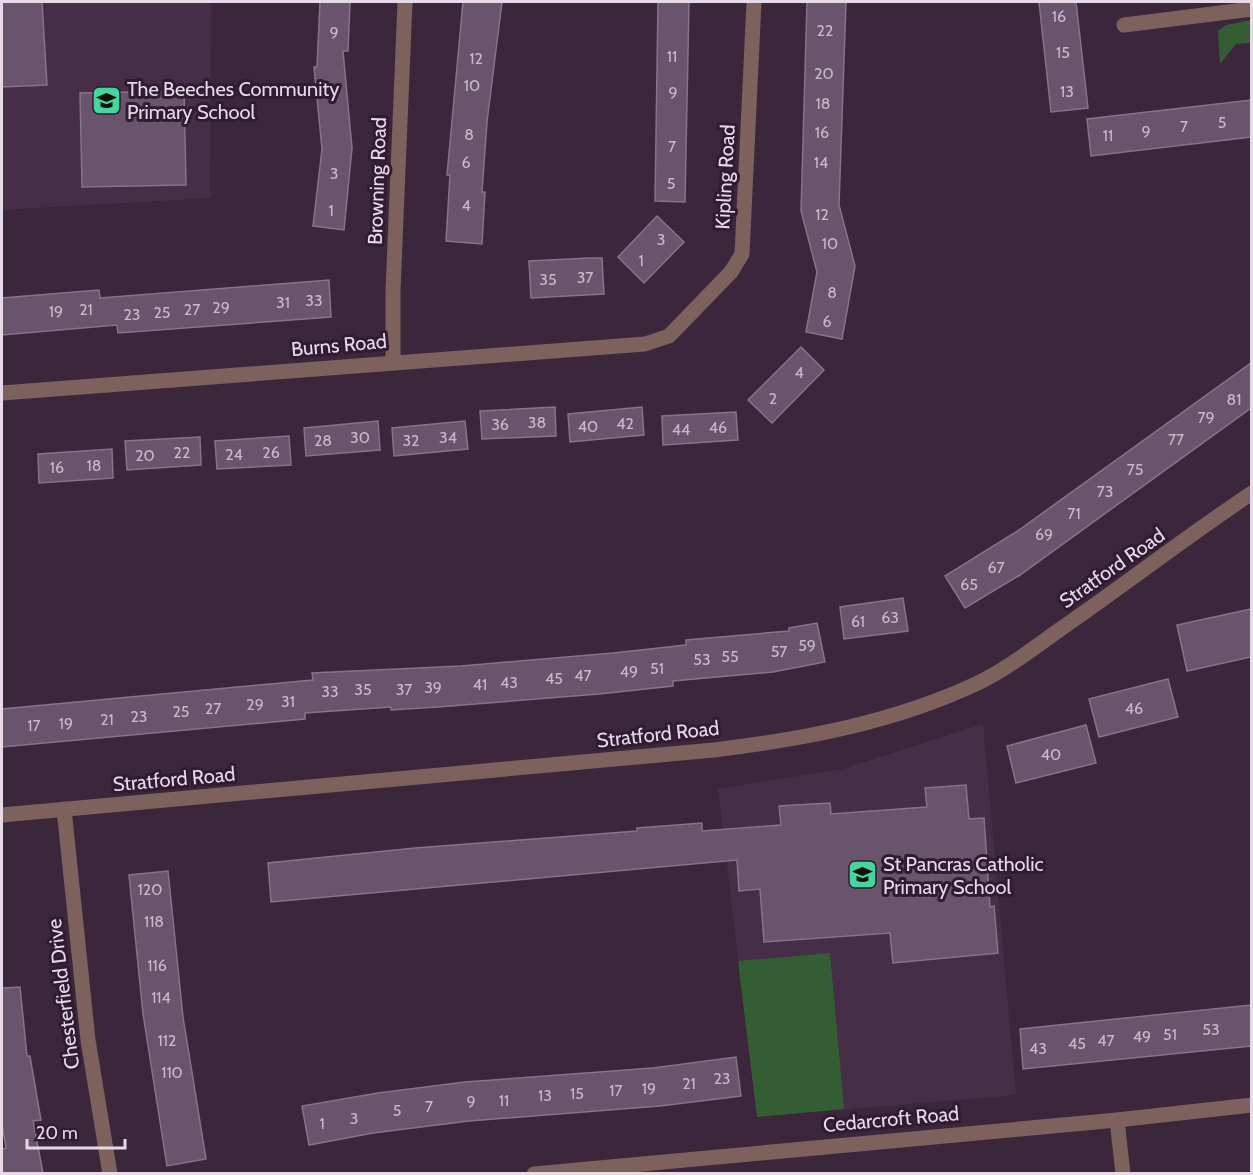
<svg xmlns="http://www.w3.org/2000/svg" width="1253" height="1175" font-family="Cabin,sans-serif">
<rect width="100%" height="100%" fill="#3b263c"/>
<!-- built -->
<g fill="#472e48">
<path d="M2 2H211L210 198 2 210Z"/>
<path d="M983 724 1016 1095 757 1117 718 789 842 769Z"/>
</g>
<!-- green -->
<g fill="#345d34">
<path d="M1251 20V43L1236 44 1220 64 1218 31 1226 25Z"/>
<path d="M830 953 844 1109 757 1117 738 961Z"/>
</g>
<!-- building -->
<g fill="#6a536c" stroke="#8a718b" stroke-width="1.5">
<path d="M2 2H42L47 85 2 87Z"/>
<path d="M320 2H350L348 51H343L352 148 344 230 313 226 322 149 314 67H317Z"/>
<path d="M463 2H502L487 122 482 192H485L482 244 446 241 450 175H447Z"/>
<path d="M658 2H689L685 202 655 201Z"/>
<path d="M807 2H846L839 205 855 266 842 339 806 332 817 272 801 211Z"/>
<path d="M1039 2H1076L1088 108 1051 112Z"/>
<path d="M184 91 186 185 82 187 80 93Z"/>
<path d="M1251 100V137L1091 156 1087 119Z"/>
<path d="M657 216 684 242 644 283 618 257Z"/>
<path d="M589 258H602L604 294 531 298 529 261Z"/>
<path d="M329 280 331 317 118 333 117 325 2 335V298L99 290 100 298Z"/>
<path d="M801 347 824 370 772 423 748 400Z"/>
<path d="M1251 363V408L1020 575 965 608 945 576 1019 530Z"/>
<path d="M555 407 556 436 482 439 480 411Z"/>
<path d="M642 407 644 435 570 442 568 414Z"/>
<path d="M736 412 738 440 663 445 662 416Z"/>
<path d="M378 421 380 450 306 456 304 428Z"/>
<path d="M465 421 468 449 394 456 392 428Z"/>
<path d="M289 436 291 465 217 469 215 441Z"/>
<path d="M200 437 201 465 127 470 125 441Z"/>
<path d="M112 449 113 478 39 483 38 454Z"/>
<path d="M903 598 908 631 844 639 840 607Z"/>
<path d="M1251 609V657L1187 671 1177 625Z"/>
<path d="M817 623 825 662 773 672 673 681V686L599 694 438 707 391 710V707L305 713V719L2 747V709L313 680 312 673 461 666 613 653 686 645V640L789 631V628Z"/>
<path d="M1168 679 1178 717 1099 737 1089 699Z"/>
<path d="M1086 725 1096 763 1016 783 1007 746Z"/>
<path d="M966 785 969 819 984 818 990 907 994 906 998 953 893 963 890 933 764 942 760 889 739 891 737 860 271 902 268 863 415 848 637 831V828L702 823V831L781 825 779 806 830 803 831 814 927 807 925 788Z"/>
<path d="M168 871 183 1017 206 1159 167 1166 143 1014 129 875Z"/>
<path d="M20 987 27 1056H30L41 1120 33 1121 43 1173H2V1149L6 1148 2 1124V988Z"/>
<path d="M1251 1005V1046L1023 1069 1020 1029Z"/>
<path d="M736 1057 741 1096 660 1106 469 1121 373 1133 309 1145 302 1106 378 1093 465 1082 653 1068Z"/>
</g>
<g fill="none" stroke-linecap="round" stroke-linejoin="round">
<!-- minor -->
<g stroke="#7d615d" stroke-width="15">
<path d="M1124 25 1252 9"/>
<path d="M393 362V291L405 2"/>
<path d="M2 393 645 344 669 336 731 272 742 254 754 2"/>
<path d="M64 809 88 1040 110 1174"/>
<path d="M1117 1120 1123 1174"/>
<path d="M534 1174 1117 1120 1252 1105"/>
</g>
<!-- tertiary -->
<path stroke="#7d615d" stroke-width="15" d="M2 815 714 750C805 739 895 722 978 683 1007 669 1035 647 1062 628 1126 584 1187 536 1252 493"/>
</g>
<!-- icons -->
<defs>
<symbol id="school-square" viewBox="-11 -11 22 22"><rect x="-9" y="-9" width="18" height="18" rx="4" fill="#47d49d" stroke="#301c32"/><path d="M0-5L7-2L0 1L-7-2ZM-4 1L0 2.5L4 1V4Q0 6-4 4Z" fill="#111"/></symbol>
</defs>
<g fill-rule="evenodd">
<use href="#school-square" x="90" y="84" width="33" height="33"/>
<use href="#school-square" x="846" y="858" width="33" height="33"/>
</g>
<g text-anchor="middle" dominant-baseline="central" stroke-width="6" stroke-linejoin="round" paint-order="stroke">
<!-- number labels -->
<g font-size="16" fill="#c8b8c9">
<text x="1059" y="16">16</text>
<text x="825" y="30">22</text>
<text x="334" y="32">9</text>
<text x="1063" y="52">15</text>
<text x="672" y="56">11</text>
<text x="476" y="58">12</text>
<text x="824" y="73">20</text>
<text x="472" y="85">10</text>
<text x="1067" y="91">13</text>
<text x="673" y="92">9</text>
<text x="823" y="103">18</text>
<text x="1222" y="122">5</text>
<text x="1184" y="126">7</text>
<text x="1146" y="131">9</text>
<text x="822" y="132">16</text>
<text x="469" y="134">8</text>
<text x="1108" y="135">11</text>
<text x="672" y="146">7</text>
<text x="466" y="162">6</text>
<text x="821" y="162">14</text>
<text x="334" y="173">3</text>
<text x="671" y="183">5</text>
<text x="466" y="205">4</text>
<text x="331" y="210">1</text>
<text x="822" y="214">12</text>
<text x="661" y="239">3</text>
<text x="830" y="243">10</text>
<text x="641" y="260">1</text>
<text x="585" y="277">37</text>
<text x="548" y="279">35</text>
<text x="832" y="292">8</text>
<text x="314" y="300">33</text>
<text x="283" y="302">31</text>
<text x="221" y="307">29</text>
<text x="86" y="309">21</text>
<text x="192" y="309">27</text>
<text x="56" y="311">19</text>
<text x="162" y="312">25</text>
<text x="132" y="314">23</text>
<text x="827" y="321">6</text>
<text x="799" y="372">4</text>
<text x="773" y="398">2</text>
<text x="1234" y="399">81</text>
<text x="1206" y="417">79</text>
<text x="537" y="422">38</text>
<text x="625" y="423">42</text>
<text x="500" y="424">36</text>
<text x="588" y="426">40</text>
<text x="718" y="427">46</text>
<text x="681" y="429">44</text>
<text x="360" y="437">30</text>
<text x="448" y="437">34</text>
<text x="1176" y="439">77</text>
<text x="323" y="440">28</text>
<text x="411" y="440">32</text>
<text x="182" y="452">22</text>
<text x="271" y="452">26</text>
<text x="234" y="454">24</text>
<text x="145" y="455">20</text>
<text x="94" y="465">18</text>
<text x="57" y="467">16</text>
<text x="1135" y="469">75</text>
<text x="1105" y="491">73</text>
<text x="1074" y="513">71</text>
<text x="1044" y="534">69</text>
<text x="996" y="567">67</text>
<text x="969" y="584">65</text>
<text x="890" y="617">63</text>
<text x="858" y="621">61</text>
<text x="807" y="645">59</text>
<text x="779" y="651">57</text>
<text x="730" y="656">55</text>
<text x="702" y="659">53</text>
<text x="657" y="668">51</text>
<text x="629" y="671">49</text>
<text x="583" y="675">47</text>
<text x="554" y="678">45</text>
<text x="509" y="682">43</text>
<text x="480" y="684">41</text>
<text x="433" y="687">39</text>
<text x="363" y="689">35</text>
<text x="404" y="689">37</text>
<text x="330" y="691">33</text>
<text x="288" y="701">31</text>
<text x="255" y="704">29</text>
<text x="213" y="708">27</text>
<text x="1134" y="708">46</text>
<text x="181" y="711">25</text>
<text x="139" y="716">23</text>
<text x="107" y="719">21</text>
<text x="66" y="723">19</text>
<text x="34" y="725">17</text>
<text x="1051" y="754">40</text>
<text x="150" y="889">120</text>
<text x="154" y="921">118</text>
<text x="157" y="965">116</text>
<text x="161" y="997">114</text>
<text x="1211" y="1029">53</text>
<text x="1170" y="1034">51</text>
<text x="1142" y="1036">49</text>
<text x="167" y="1040">112</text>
<text x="1106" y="1040">47</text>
<text x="1077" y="1043">45</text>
<text x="1038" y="1048">43</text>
<text x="172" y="1072">110</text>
<text x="722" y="1078">23</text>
<text x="689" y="1083">21</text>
<text x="649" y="1088">19</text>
<text x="616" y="1090">17</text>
<text x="577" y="1093">15</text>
<text x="545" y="1095">13</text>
<text x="504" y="1100">11</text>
<text x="471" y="1101">9</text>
<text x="429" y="1106">7</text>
<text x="397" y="1110">5</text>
<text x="354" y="1118">3</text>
<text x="322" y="1123">1</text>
</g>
<!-- poi labels -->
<g font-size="20" fill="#e7d9e8" stroke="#301c32" text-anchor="start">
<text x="127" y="89">The Beeches Community<tspan x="127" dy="23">Primary School</tspan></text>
<text x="883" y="864">St Pancras Catholic<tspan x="883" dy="23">Primary School</tspan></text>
</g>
<!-- street labels -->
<g font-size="20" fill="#e7d9e8" stroke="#301c32">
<text transform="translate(725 177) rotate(-87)">Kipling Road</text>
<text transform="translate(377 181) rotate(-88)">Browning Road</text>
<text transform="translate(339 345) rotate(-5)">Burns Road</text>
<text transform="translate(1112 568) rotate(-35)">Stratford Road</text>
<text transform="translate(658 734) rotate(-6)">Stratford Road</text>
<text transform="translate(174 779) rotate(-5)">Stratford Road</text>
<text transform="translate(63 994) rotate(-97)">Chesterfield Drive</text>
<text transform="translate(891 1119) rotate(-5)">Cedarcroft Road</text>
</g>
</g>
<!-- border -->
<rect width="1253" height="1175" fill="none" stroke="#e7d9e8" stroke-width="6"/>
<!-- scale -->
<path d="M27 1139v9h98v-9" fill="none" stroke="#e7d9e8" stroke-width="3"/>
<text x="36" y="1139" font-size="18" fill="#e7d9e8" stroke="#301c32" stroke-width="4.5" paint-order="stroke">20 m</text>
</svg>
